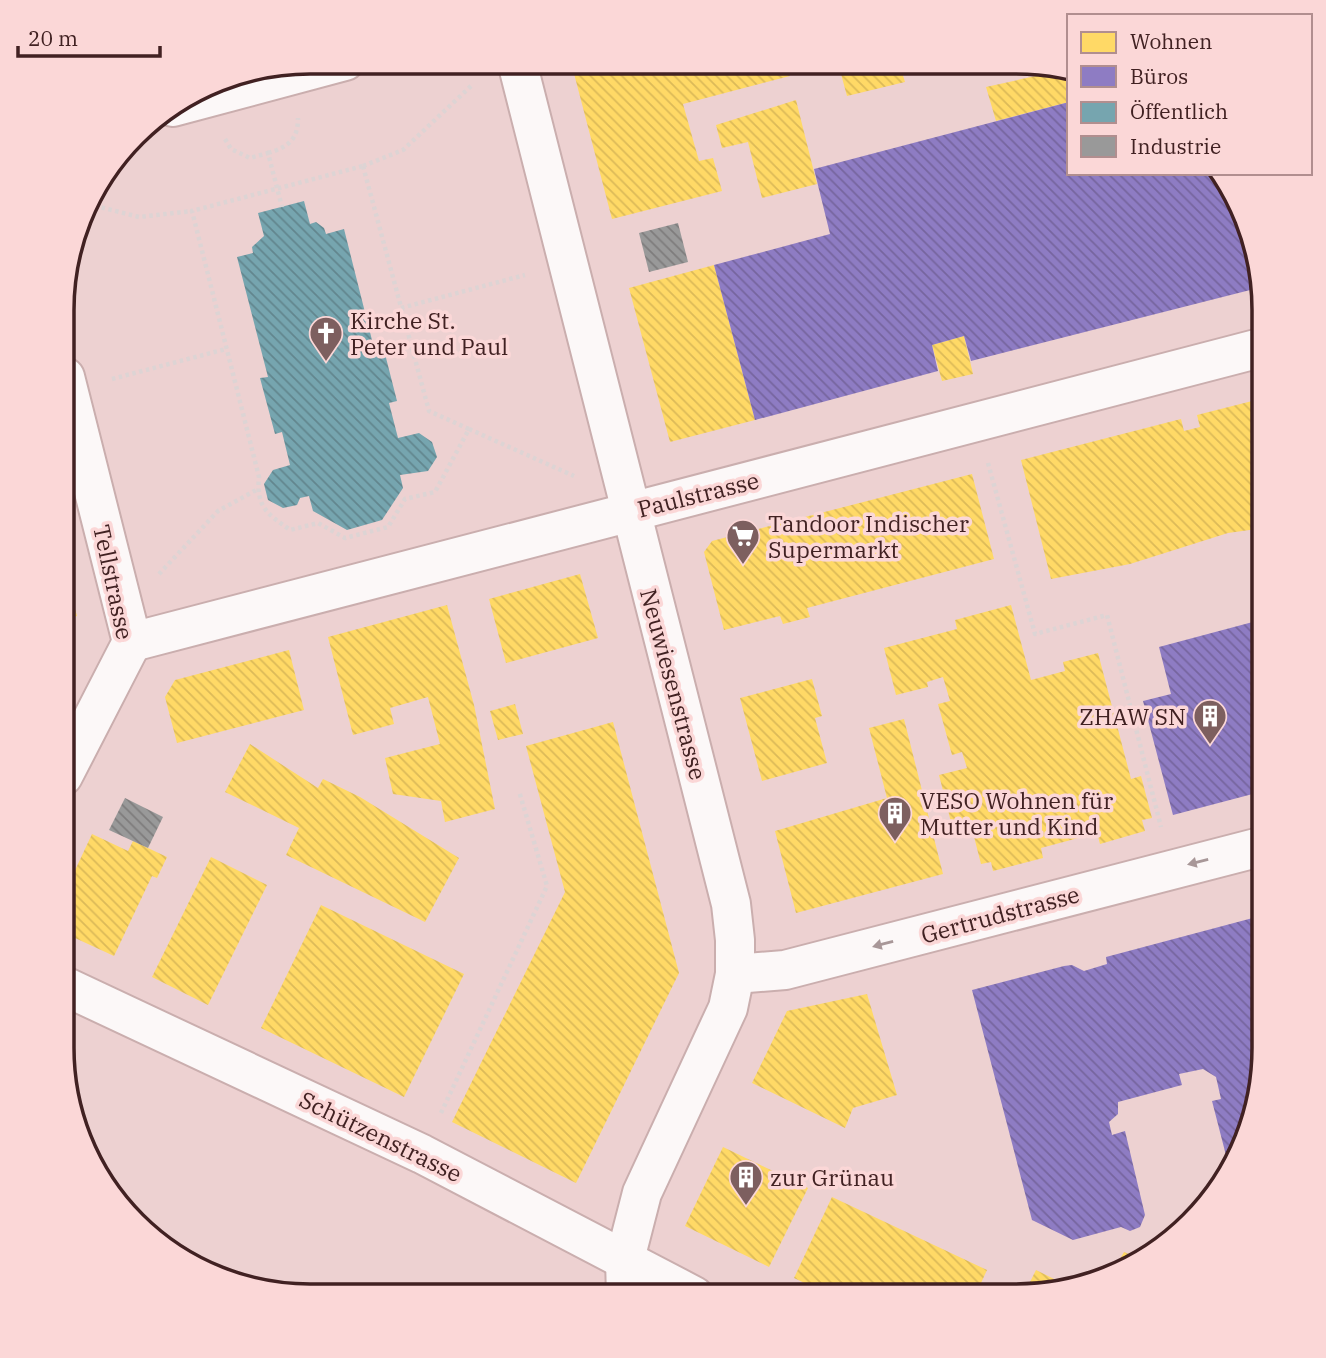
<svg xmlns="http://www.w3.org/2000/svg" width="1326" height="1358" font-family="'IBM Plex Serif',serif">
<defs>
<pattern id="homes-back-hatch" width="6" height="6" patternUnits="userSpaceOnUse" patternTransform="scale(1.75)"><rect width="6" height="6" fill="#ffd966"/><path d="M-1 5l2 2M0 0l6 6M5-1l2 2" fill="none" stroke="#dcba58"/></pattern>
<pattern id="offices-back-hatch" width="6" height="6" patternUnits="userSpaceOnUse" patternTransform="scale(1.75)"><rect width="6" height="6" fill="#8e7cc3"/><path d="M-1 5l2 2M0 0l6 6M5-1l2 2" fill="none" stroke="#76659e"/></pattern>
<pattern id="public-back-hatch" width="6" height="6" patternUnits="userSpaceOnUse" patternTransform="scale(1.75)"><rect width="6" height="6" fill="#76a5af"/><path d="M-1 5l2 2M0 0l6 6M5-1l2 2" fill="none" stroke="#62868e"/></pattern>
<pattern id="industry-back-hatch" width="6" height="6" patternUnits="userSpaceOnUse" patternTransform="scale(1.75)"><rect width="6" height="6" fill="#999"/><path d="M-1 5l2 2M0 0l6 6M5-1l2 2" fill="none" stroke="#7e7c7c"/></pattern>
</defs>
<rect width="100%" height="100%" fill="#edd1d1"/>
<!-- homes -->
<g fill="url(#homes-back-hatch)">
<path d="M571 62 822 63V64L788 73 790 76 683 104 699 161 713 158 722 191 612 219Z"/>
<path d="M838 63H899L905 82 847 96Z"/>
<path d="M1037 63 1069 70V102L996 121 986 87 1040 75Z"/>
<path d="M796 100 817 184 762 198 748 142 722 148 716 125Z"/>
<path d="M714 265 755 420 670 442 629 288Z"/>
<path d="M964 336 973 374 942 381 932 345Z"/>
<path d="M1264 398V528L1228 533 1130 564 1051 579 1021 460 1181 419 1184 431 1200 427 1197 415Z"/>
<path d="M972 474 994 559 807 608 810 617 783 624 780 616 724 630 704 552 712 541Z"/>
<path d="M64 571 77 616 64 620Z"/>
<path d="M580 574 598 638 506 663 489 599Z"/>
<path d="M447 605 474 705 495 809 445 822 441 801 393 794 385 758 440 744 428 697 390 708 394 724 353 735 328 637Z"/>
<path d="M1011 605 1031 680 1065 671 1063 662 1098 653 1131 779 1141 776 1152 818 1142 820 1145 831 1100 844 1097 833 1041 848 1043 858 993 871 991 862 981 864 970 821 952 826 939 775 967 768 962 752 952 755 938 704 950 701 943 677 927 682 928 687 896 695 884 648 957 629 955 620Z"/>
<path d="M289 650 304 710 177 743 165 697 175 680Z"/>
<path d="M812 679 822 716 815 718 827 763 762 781 740 698Z"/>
<path d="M515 704 523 734 498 740 490 711Z"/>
<path d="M904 719 943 874 796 913 775 831 887 798 869 728Z"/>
<path d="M613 722 679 973 576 1183 452 1122 565 892 526 746Z"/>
<path d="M250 744 318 788 323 779 360 797 459 858 425 922 286 855 299 828 225 792Z"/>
<path d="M92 834 128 851 133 841 167 857 157 878 152 876 114 956 62 932 63 896Z"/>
<path d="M211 857 267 885 208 1005 152 977Z"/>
<path d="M321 905 464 974 404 1097 261 1028Z"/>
<path d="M867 994 897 1095 853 1108 845 1128 752 1083 787 1011Z"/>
<path d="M723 1147 808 1188 769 1267 685 1226Z"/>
<path d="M832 1197 987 1270 975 1296H832L794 1278Z"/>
<path d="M1124 1252 1141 1259 1115 1268Z"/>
<path d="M1036 1270 1066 1285 1033 1296H1023Z"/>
</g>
<!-- offices -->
<g fill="url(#offices-back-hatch)">
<path d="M1069 102V173H1223L1262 287 971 361 964 336 932 345 938 371 755 420 714 265 830 234 814 169Z"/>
<path d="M1264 619V791L1173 815 1143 701 1171 694 1159 647Z"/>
<path d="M1264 915V1065L1234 1166 1229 1167 1212 1101 1221 1099 1216 1077 1203 1069 1179 1074 1182 1085 1118 1102V1114L1109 1122 1112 1135 1125 1131 1145 1215 1140 1227 1130 1231 1121 1227 1073 1240 1032 1220 972 990 1064 966 1072 965 1084 971 1107 964 1106 957Z"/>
</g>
<!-- public -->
<path fill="url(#public-back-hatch)" d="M304 201 310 224 316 222 324 228 326 234 344 229 374 348 383 346 397 401 389 403 398 438 419 433 432 442 437 457 428 471 400 475 403 488 382 520 347 530 313 511 309 496 300 498 297 505 283 508 268 500 264 484 273 470 290 465 282 432 275 434 260 378 268 377 237 257 253 253 252 247 264 236 258 213Z"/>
<!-- industry -->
<g fill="url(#industry-back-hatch)">
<path d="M678 223 688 262 649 272 639 233Z"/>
<path d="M125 798 163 817 148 848 109 830Z"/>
</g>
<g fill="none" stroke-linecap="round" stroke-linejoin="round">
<defs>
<g id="minor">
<path d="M173 107 345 61"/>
<path d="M132 642 1264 347"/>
<path d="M63 776 132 642 65 377"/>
<path d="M735 974 785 970 1264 846"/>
</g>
<path id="tertiary" d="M62 985 422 1154 694 1296"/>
<path id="secondary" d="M517 62 731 904 735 940V974L728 1008 642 1193 625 1259 626 1296"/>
</defs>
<!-- minor casing -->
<use href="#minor" stroke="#caaeae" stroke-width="42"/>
<!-- tertiary casing -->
<use href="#tertiary" stroke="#caaeae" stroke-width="42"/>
<!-- secondary casing -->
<use href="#secondary" stroke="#caaeae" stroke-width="42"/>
<!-- path -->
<g stroke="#ddd4d4" stroke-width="4.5" stroke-dasharray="3.5 3.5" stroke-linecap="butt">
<path d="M225 139 231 149 250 158 268 153 282 207"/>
<path d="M268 153C288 147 298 140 298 118"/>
<path d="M363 166 429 411 469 429 435 492 405 499 388 527 345 538 318 523 290 530C268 514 256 508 259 477L192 211Z"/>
<path d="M363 166 403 150 471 86"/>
<path d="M88 204 139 217 192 211"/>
<path d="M401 308 525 275"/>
<path d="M112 379 226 349"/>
<path d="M469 429 574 476"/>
<path d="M988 463 1035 634 1107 615 1161 827"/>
<path d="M159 574 218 511 258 489"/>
<path d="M441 1113 547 886 519 791"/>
</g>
<!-- minor -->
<use href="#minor" stroke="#fcf8f8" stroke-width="38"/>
<!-- tertiary -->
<use href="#tertiary" stroke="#fcf8f8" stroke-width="38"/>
<!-- secondary -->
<use href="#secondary" stroke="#fcf8f8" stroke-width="38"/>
</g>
<!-- one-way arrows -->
<defs><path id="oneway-solid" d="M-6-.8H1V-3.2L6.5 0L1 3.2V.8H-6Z" transform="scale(1.75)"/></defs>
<g fill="#a89798">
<use href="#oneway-solid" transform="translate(1198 862) rotate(166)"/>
<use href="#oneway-solid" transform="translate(883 944) rotate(165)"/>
</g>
<!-- icons -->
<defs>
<symbol id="church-pin" viewBox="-11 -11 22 30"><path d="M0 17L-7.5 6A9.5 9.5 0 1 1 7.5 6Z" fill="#7d5f5f" stroke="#fbd7d7"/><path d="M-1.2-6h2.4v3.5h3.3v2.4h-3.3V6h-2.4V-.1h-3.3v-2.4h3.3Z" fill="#fff"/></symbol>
<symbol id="supermarket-pin" viewBox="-11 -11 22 30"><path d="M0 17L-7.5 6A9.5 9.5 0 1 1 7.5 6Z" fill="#7d5f5f" stroke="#fbd7d7"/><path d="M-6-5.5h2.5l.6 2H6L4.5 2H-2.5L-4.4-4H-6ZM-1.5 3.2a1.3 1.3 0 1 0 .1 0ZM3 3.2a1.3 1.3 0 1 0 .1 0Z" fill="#fff"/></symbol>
<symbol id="building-pin" viewBox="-11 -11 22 30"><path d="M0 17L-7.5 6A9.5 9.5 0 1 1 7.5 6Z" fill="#7d5f5f" stroke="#fbd7d7"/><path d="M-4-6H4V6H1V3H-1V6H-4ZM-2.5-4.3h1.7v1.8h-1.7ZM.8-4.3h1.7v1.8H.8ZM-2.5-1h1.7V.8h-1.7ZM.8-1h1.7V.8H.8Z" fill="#fff"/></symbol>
</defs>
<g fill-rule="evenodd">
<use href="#church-pin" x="307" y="314" width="38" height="52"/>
<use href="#supermarket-pin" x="724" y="517" width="38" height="52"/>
<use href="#building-pin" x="1191" y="697" width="38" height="52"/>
<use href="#building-pin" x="876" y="794" width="38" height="52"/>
<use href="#building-pin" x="727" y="1158" width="38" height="52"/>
</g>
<g text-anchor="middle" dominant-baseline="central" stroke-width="7" stroke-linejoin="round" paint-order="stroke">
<!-- poi labels -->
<g font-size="23" fill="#412122" stroke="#fbd7d7" text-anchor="start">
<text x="350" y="320">Kirche St.<tspan x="350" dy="26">Peter und Paul</tspan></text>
<text x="768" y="523">Tandoor Indischer<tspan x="768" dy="26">Supermarkt</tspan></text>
<text x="1186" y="716" text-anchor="end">ZHAW SN</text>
<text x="920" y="800">VESO Wohnen für<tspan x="920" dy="26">Mutter und Kind</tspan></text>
<text x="770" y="1177">zur Grünau</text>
</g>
<!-- street labels -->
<g font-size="23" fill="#412122" stroke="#fbd7d7">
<text transform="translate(698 494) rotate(-14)">Paulstrasse</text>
<text transform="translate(114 582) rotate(78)">Tellstrasse</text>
<text transform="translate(674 684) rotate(75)">Neuwiesenstrasse</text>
<text transform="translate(1000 914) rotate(-15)">Gertrudstrasse</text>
<text transform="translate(381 1136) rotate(26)">Schützenstrasse</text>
</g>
</g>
<!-- crop -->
<path d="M0 0H1326V1358H0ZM310 74H1016A236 236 0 0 1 1252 310V1048A236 236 0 0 1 1016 1284H310A236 236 0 0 1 74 1048V310A236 236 0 0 1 310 74Z" fill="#fbd7d7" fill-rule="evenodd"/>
<path fill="none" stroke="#412122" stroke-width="3.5" d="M310 74H1016A236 236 0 0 1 1252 310V1048A236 236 0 0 1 1016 1284H310A236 236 0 0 1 74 1048V310A236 236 0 0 1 310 74Z"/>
<!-- legend -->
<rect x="1067" y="14" width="245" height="161" fill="#fbd7d7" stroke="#b18e8f" stroke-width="2"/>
<rect x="1081" y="32" width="35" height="21" fill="#ffd966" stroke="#b18e8f" stroke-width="2"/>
<text x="1130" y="49" font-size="21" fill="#412122">Wohnen</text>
<rect x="1081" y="66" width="35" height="21" fill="#8e7cc3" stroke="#b18e8f" stroke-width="2"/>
<text x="1130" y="84" font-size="21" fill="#412122">Büros</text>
<rect x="1081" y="102" width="35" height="21" fill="#76a5af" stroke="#b18e8f" stroke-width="2"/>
<text x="1130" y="119" font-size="21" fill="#412122">Öffentlich</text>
<rect x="1081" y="136" width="35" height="21" fill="#999999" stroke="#b18e8f" stroke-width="2"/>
<text x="1130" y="154" font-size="21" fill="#412122">Industrie</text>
<!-- scale -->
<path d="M18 46v10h142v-10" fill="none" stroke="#412122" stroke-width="3.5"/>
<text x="28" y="46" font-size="21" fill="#412122" stroke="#fbd7d7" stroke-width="5" paint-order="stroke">20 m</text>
</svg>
